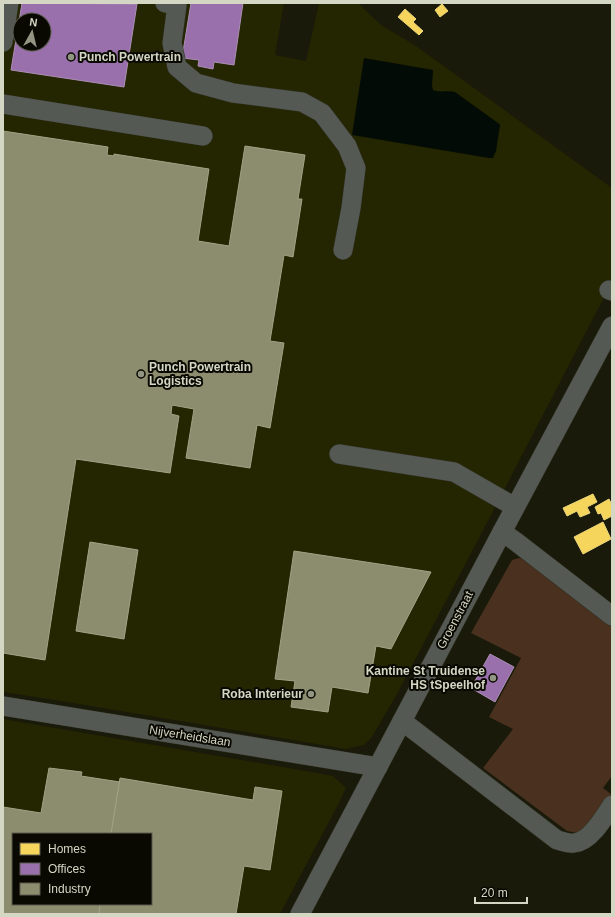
<svg xmlns="http://www.w3.org/2000/svg" width="615" height="917" font-family="Helvetica,sans-serif">
<rect width="100%" height="100%" fill="#191a09"/>
<!-- built -->
<g fill="#242501" fill-rule="evenodd">
<path d="M3 3H284L275 55 306 61 319 3H358L381 25 416 46 612 188V282L477 542 397 694 372 737 364 745 346 749 55 700 3 692ZM20 20H44V44H20Z"/>
<path d="M3 719 306 771 333 776 346 788 340 801 280 914H3ZM13 834H151V904H13Z"/>
</g>
<!-- green -->
<path fill="#49301f" d="M519 558 529 560 612 625V776L603 788 611 794 589 826 577 833 567 831 483 768 513 729 489 717 521 658 471 633 512 560Z"/>
<!-- water -->
<path fill="#020b05" d="M364 58 433 70 432 86 433 90C440 93 447 90 455 92L498 123 500 125 496 151 493 158H489L352 135Z"/>
<!-- homes -->
<g fill="#f6d55c" stroke="#ecd67c">
<path d="M442 4 448 11 440 17 435 10Z"/>
<path d="M405 9 416 19 413 22 423 31 419 35 398 17Z"/>
<path d="M593 494 597 502 587 507 590 513 580 517 577 511 567 516 563 508Z"/>
<path d="M609 499 612 505V516L604 520 601 513 598 514 595 507Z"/>
<path d="M603 522 611 539 583 554 574 537Z"/>
</g>
<!-- offices -->
<g fill="#9970ab" stroke="#ab8fb3" fill-rule="evenodd">
<path d="M22 3 137 4 124 87 11 70ZM20 20H44V44H20Z"/>
<path d="M191 3H243L234 65 214 62 213 69 198 66 199 60 182 58Z"/>
<path d="M490 654 514 667 495 702 471 688Z"/>
</g>
<!-- industry -->
<g fill="#8c8c6e" stroke="#a2a288">
<path d="M3 131 108 147 107 155 114 156V154L209 169 198 241 229 246 245 146 305 155 298 199H302L293 257 284 255 270 341 284 343 270 428 257 425 250 468 186 458 194 409 172 405 171 414 179 416 170 473 76 459 45 660 3 653Z"/>
<path d="M90 542 138 550 124 639 76 631Z"/>
<path d="M294 551 431 572 391 649 376 646 368 693 332 687 328 712 291 707 295 681 275 679Z"/>
<path d="M49 768 82 772 81 776 120 782 111 834H13V904H100L99 914H3V807L41 813Z"/>
<path d="M120 778 253 800 255 787 282 791 270 870 244 866 236 914H99L100 904H151V834H111Z"/>
</g>
<g fill="none" stroke-linecap="round" stroke-linejoin="round">
<defs>
<g id="minor">
<path d="M165 3 177 5 172 43 177 67 196 83 233 93 302 102 322 113 347 146 356 168 351 208 343 250"/>
<path d="M3 42 9 3"/>
<path d="M3 104 203 136"/>
<path d="M609 290 612 291"/>
<path d="M339 454 454 472 515 507"/>
<path d="M502 532 515 541 612 616"/>
<path d="M3 706 378 767"/>
<path d="M402 721 557 840C562 841 569 844 574 843 590 842 604 818 612 805"/>
<path d="M300 914 502 532 612 326"/>
</g>
</defs>
<!-- minor casing -->
<use href="#minor" stroke="#323325" stroke-width="20"/>
<!-- minor -->
<use href="#minor" stroke="#555953" stroke-width="19"/>
</g>
<!-- markers -->
<g fill="#939583" stroke="#090901" stroke-width="1.5">
<circle cx="71" cy="57" r="4"/>
<circle cx="141" cy="374" r="4"/>
<circle cx="493" cy="678" r="4"/>
<circle cx="311" cy="694" r="4"/>
</g>
<g text-anchor="middle" dominant-baseline="central" stroke-width="4" stroke-linejoin="round" paint-order="stroke">
<!-- poi labels -->
<g font-size="12" font-weight="bold" fill="#d5d7c5" stroke="#090901" text-anchor="start">
<text x="79" y="57">Punch Powertrain</text>
<text x="149" y="367">Punch Powertrain<tspan x="149" dy="14">Logistics</tspan></text>
<text x="485" y="671" text-anchor="end">Kantine St Truidense<tspan x="485" dy="14">HS tSpeelhof</tspan></text>
<text x="303" y="694" text-anchor="end">Roba Interieur</text>
</g>
<!-- street labels -->
<g font-size="12" fill="#d5d7c5" stroke="#090901">
<text transform="translate(455 620) rotate(-62)">Groenstraat</text>
<text transform="translate(190 736) rotate(9)">Nijverheidslaan</text>
</g>
</g>
<!-- border -->
<rect width="615" height="917" fill="none" stroke="#d5d7c5" stroke-width="8"/>
<!-- legend -->
<rect x="12" y="833" width="140" height="72" fill="#090901" stroke="#5b5b4f"/>
<rect x="20" y="843" width="20" height="12" fill="#f6d55c" stroke="#5b5b4f"/>
<text x="48" y="853" font-size="12" fill="#d5d7c5">Homes</text>
<rect x="20" y="863" width="20" height="12" fill="#9970ab" stroke="#5b5b4f"/>
<text x="48" y="873" font-size="12" fill="#d5d7c5">Offices</text>
<rect x="20" y="883" width="20" height="12" fill="#8c8c6e" stroke="#5b5b4f"/>
<text x="48" y="893" font-size="12" fill="#d5d7c5">Industry</text>
<!-- north arrow -->
<g transform="translate(32 32) rotate(8)"><circle r="19" fill="#090901" stroke="#5b5b4f"/>
<path d="M0-3L7 15L0 10L-7 15Z" fill="#939583"/>
<text y="-6" font-size="11" font-weight="bold" text-anchor="middle" fill="#d5d7c5">N</text>
</g>
<!-- scale -->
<path d="M475 897v6h52v-6" fill="none" stroke="#d5d7c5" stroke-width="2"/>
<text x="481" y="897" font-size="12" fill="#d5d7c5" stroke="#090901" stroke-width="3" paint-order="stroke">20 m</text>
</svg>
